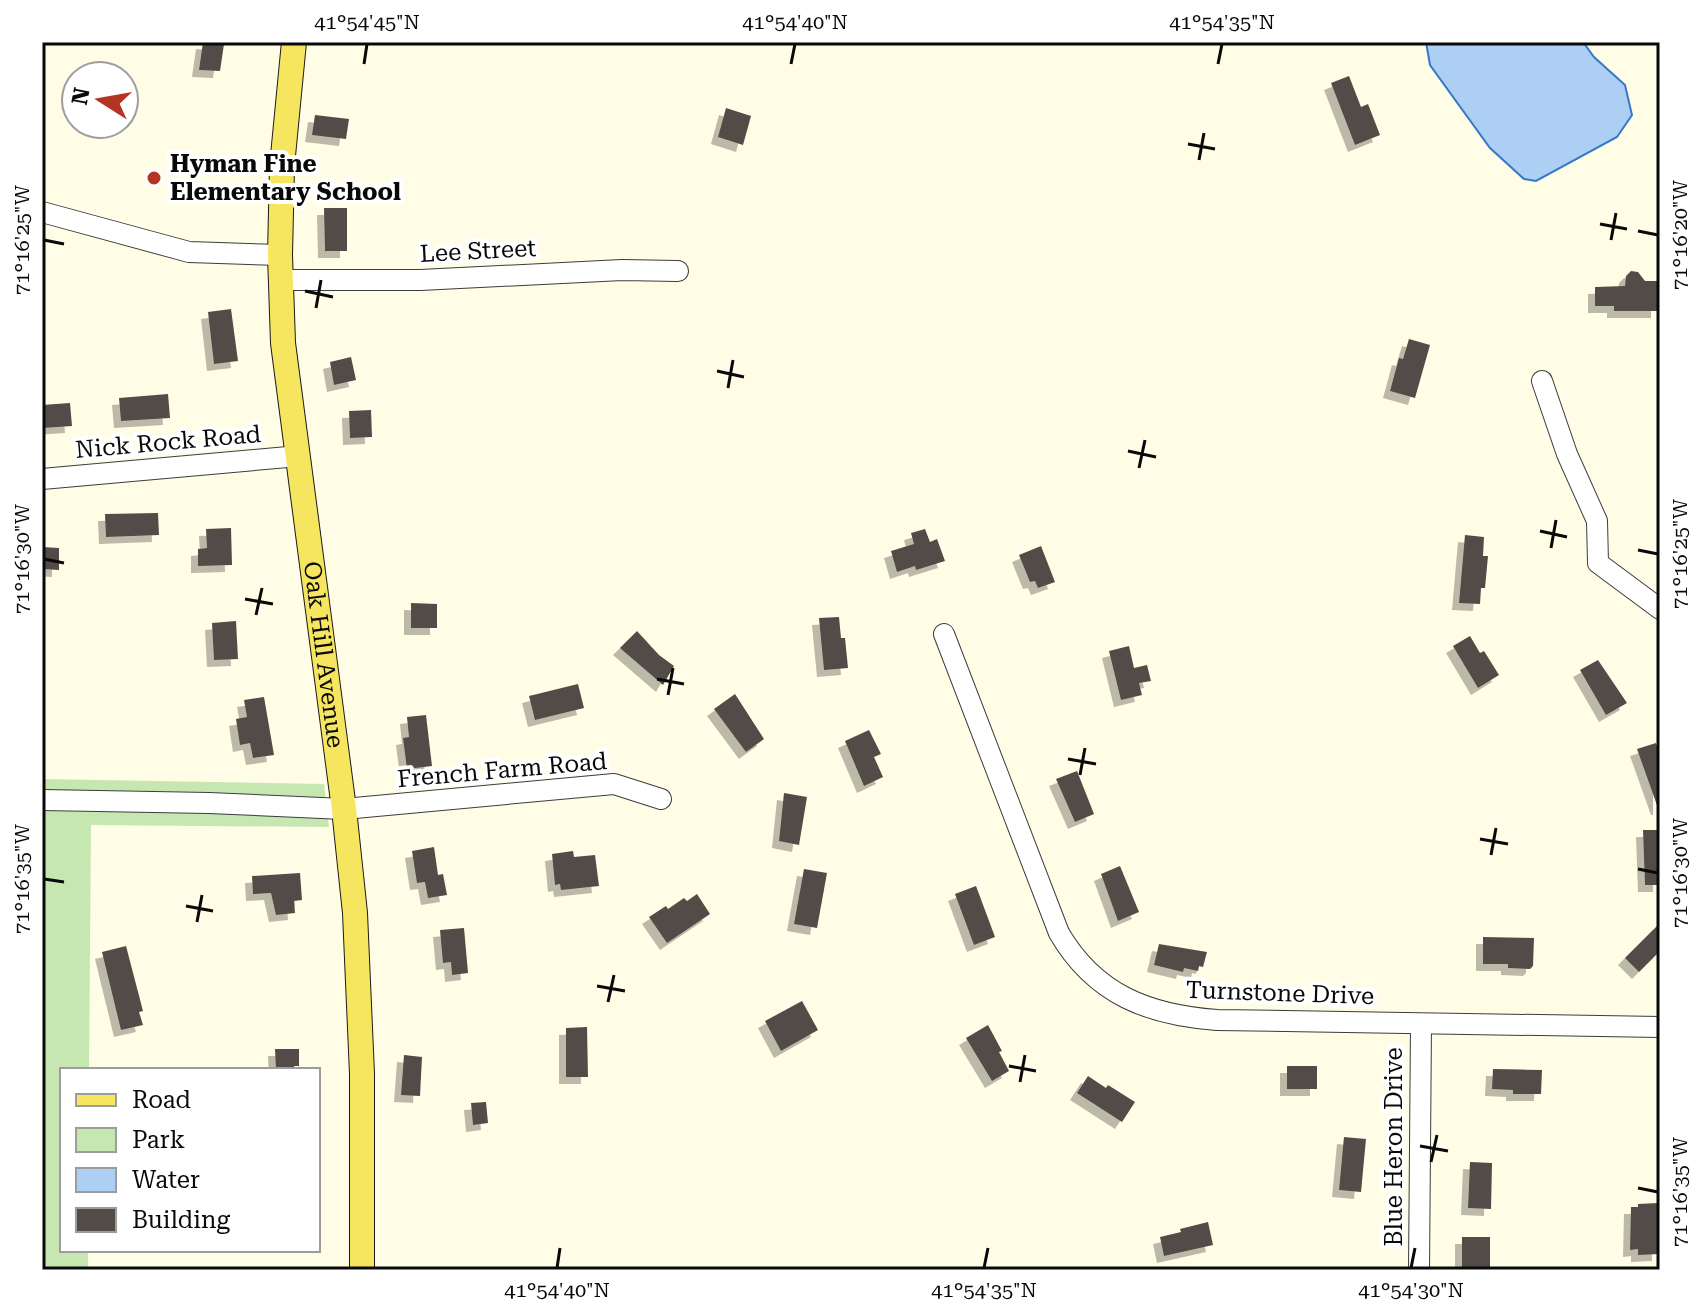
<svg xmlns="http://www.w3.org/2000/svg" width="1702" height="1312" font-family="'Roboto Serif',serif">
<defs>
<filter id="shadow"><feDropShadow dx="-7" dy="7" stdDeviation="0" flood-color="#0004"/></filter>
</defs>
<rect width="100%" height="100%" fill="#fffde6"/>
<!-- green -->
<path fill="#c6e7b2" d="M42 779 324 784 329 827 91 825 89 1070H62V1250H88V1270H42Z"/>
<!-- water -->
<path fill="#adcff4" stroke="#3679c9" stroke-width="2" d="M1426 42H1583L1594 57 1625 85 1632 115 1617 137 1536 181 1524 179 1490 148 1430 65Z"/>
<!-- building -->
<g fill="#524c46" filter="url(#shadow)">
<path d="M203 42 224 44 220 71 199 70Z"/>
<path d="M1349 76 1361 107 1368 104 1380 135 1355 145 1331 83Z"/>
<path d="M726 108 751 116 743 145 718 137Z"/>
<path d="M315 115 349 119 346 139 312 135Z"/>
<path d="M324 208H347V251H325Z"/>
<path d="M1631 271 1638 272 1645 281H1658V311H1614V306H1595V287L1625 286 1626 276Z"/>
<path d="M231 309 238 361 214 364 208 312Z"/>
<path d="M1409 339 1430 345 1415 398 1390 391 1399 358 1403 359Z"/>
<path d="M351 357 356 380 334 385 330 362Z"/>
<path d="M168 394 170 418 121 421 119 398Z"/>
<path d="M70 403 72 426 42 428V405Z"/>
<path d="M371 410 372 437 350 438 349 411Z"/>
<path d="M158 513 159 535 106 537 105 514Z"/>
<path d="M231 528 232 565 198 566V549L207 548 206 529Z"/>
<path d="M925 529 930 542 937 539 945 561 916 570 915 566 897 572 891 551 914 544 911 533Z"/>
<path d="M1465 535 1484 537 1483 556H1488L1485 588H1481L1480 604 1459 603Z"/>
<path d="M1041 546 1055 582 1038 588 1035 581 1030 582 1019 555Z"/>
<path d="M42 547 59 548V570L42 569Z"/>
<path d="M411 603 437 604V628H411Z"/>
<path d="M839 617 841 638H845L848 668 824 670 819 618Z"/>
<path d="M236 621 238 659 214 660 212 623Z"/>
<path d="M637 631 659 655 674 666 663 685 620 648Z"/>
<path d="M1470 636 1480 653 1484 651 1499 675 1478 688 1453 646Z"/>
<path d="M1129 646 1134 668 1147 665 1151 681 1139 683 1142 695 1121 700 1109 651Z"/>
<path d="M1598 660 1627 703 1606 715 1580 670Z"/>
<path d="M578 684 584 708 535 720 529 696Z"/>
<path d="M735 694 764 739 746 752 714 709Z"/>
<path d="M264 697 274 755 253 758 250 743 240 745 236 719 247 717 244 700Z"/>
<path d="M426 715 432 766 407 769 403 738 409 737 407 717Z"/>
<path d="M869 730 881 754 874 757 883 777 864 786 845 741Z"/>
<path d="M1656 743 1660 753V808H1658L1637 749Z"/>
<path d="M1077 771 1094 814 1075 822 1056 779Z"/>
<path d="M784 793 807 797 799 845 779 841Z"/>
<path d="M1643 830H1660V885H1645Z"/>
<path d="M434 847 438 875 443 874 447 895 428 898 425 882 417 883 412 851Z"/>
<path d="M573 851 574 857 595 855 599 886 561 890 560 884 555 885 552 854Z"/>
<path d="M1120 866 1139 912 1118 921 1101 874Z"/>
<path d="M804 869 827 873 817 928 794 924Z"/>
<path d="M300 873 302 900 294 901 295 913 276 915 271 893 253 894 252 876Z"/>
<path d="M976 886 995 937 974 945 955 894Z"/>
<path d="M697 894 710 914 667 943 649 917 666 906 668 909 684 898 687 901Z"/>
<path d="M1660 923V951L1639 972 1625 958Z"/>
<path d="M464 928 468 973 452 975 451 962 443 963 440 930Z"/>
<path d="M1483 937 1534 938 1533 966 1530 969 1508 968V964H1483Z"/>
<path d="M1159 944 1207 952 1203 967 1199 966 1198 971 1184 968 1183 972 1154 965Z"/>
<path d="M126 946 143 1011 139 1012 143 1025 121 1030 102 952Z"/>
<path d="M802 1001 818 1030 781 1051 765 1021Z"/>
<path d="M988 1025 1002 1051 999 1052 1009 1071 992 1081 966 1038Z"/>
<path d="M587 1027 588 1077H566V1028Z"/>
<path d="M275 1049H299V1066H294L295 1070H276Z"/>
<path d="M404 1055 422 1057 420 1096 401 1095Z"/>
<rect x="1287" y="1066" width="30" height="23"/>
<path d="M1493 1069 1542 1070 1541 1094H1513V1090L1492 1089Z"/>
<path d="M1088 1076 1106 1088 1108 1085 1135 1102 1122 1122 1077 1093Z"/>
<path d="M486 1102 488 1123 473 1125 471 1103Z"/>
<path d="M1344 1137 1366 1139 1361 1192 1339 1190Z"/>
<path d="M1470 1162 1492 1163 1491 1209 1468 1208Z"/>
<path d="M1658 1203 1659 1254 1638 1255V1249L1630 1250 1631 1207H1638V1204Z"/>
<path d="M1208 1222 1213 1245 1164 1256 1160 1237 1181 1232 1180 1229Z"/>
<path d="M1462 1237H1490V1270L1462 1269Z"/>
</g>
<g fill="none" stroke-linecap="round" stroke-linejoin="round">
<defs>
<g id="minor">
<path d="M42 212 189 252 280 255"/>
<path d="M281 280H420L622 270 678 271"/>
<path d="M1542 381 1567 454 1597 521 1598 563 1660 609"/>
<path d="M42 479 299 456"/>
<path d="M944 634 1059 933C1095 995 1149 1015 1217 1020L1660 1027"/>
<path d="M42 800 209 803 344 809 614 784 661 799"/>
<path d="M1419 1270 1421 1024"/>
</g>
<g id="major">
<path id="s1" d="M294 42 282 166 280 255 283 343 344 809 355 913 362 1074V1270"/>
</g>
</defs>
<!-- minor casing -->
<use href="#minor" stroke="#3c3c3c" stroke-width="22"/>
<!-- major casing -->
<use href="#major" stroke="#1a1a1a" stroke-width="26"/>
<!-- minor -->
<use href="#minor" stroke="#fff" stroke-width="20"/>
<!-- major -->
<use href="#major" stroke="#f6e65f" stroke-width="24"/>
</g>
<!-- ticks -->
<path fill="none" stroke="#090909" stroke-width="3" d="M364 64 367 44M791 64 795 44M1218 64 1222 44M1188 144 1215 149M1199 160 1204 133M1600 224 1627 229M1638 231 1658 235M44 240 64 244M1611 240 1616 213M305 291 333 297M316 308 321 280M717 371 744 377M728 388 733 360M1128 451 1156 457M1139 468 1145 440M1540 531 1567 537M1551 548 1556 520M1638 550 1658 554M44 559 64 563M245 599 273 604M256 615 262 588M657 679 684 684M668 695 673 668M1068 759 1096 764M1080 775 1085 748M1480 839 1508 844M1491 855 1496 828M1638 869 1658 873M44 879 64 882M186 906 213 911M197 922 202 895M597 986 625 991M608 1002 614 975M1009 1066 1036 1071M1020 1082 1025 1055M1420 1146 1448 1151M1431 1162 1437 1135M1638 1188 1658 1192M557 1268 560 1248M984 1268 988 1248M1411 1268 1415 1248"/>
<!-- markers -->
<circle fill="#b53426" stroke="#fff" stroke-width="3" cx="154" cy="178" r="8"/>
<g text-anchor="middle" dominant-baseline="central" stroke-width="8" stroke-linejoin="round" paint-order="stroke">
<!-- poi labels -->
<g font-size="24" font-weight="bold" fill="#090909" stroke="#fff" text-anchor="start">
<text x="170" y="164">Hyman Fine<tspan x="170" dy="28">Elementary School</tspan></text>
</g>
<!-- street labels -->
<g font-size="24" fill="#090909" stroke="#fff">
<text transform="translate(478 251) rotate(-3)">Lee Street</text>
<text transform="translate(168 442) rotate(-5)">Nick Rock Road</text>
<text stroke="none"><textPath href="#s1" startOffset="616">Oak Hill Avenue</textPath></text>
<text transform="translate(502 770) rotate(-5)">French Farm Road</text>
<text transform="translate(1280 993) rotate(2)">Turnstone Drive</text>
<text transform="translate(1394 1147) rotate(-90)">Blue Heron Drive</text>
</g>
</g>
<!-- border -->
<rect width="1702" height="1312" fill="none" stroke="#ffffff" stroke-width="88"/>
<!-- legend -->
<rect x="60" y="1068" width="260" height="184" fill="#ffffff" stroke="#9d9d9d" stroke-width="2"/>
<rect x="76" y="1094" width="40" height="12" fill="#f6e65f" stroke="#9d9d9d" stroke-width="2"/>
<text x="132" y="1108" font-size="24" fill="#090909">Road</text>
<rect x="76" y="1128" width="40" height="24" fill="#c6e7b2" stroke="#9d9d9d" stroke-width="2"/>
<text x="132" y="1148" font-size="24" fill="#090909">Park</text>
<rect x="76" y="1168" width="40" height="24" fill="#adcff4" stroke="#9d9d9d" stroke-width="2"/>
<text x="132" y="1188" font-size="24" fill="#090909">Water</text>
<rect x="76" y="1208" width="40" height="24" fill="#524c46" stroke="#9d9d9d" stroke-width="2"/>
<text x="132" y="1228" font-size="24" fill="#090909">Building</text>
<!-- north arrow -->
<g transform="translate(100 100) rotate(281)"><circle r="38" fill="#ffffff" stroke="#9d9d9d" stroke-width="2"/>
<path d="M0-6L14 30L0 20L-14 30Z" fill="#b53426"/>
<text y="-12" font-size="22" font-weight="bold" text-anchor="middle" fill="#090909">N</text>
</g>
<rect x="44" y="44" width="1614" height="1224" fill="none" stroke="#090909" stroke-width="3"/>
<g font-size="20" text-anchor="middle" fill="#090909">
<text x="367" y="29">41°54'45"N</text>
<text x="795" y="29">41°54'40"N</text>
<text x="1222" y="29">41°54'35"N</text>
<text transform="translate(1680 235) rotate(-90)" y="7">71°16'20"W</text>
<text transform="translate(22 240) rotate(-90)" y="7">71°16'25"W</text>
<text transform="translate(1680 554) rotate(-90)" y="7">71°16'25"W</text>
<text transform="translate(22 559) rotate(-90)" y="7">71°16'30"W</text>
<text transform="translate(1680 873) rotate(-90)" y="7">71°16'30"W</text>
<text transform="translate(22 879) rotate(-90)" y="7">71°16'35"W</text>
<text transform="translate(1680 1192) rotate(-90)" y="7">71°16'35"W</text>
<text x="557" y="1297">41°54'40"N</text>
<text x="984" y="1297">41°54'35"N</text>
<text x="1411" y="1297">41°54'30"N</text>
</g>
</svg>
